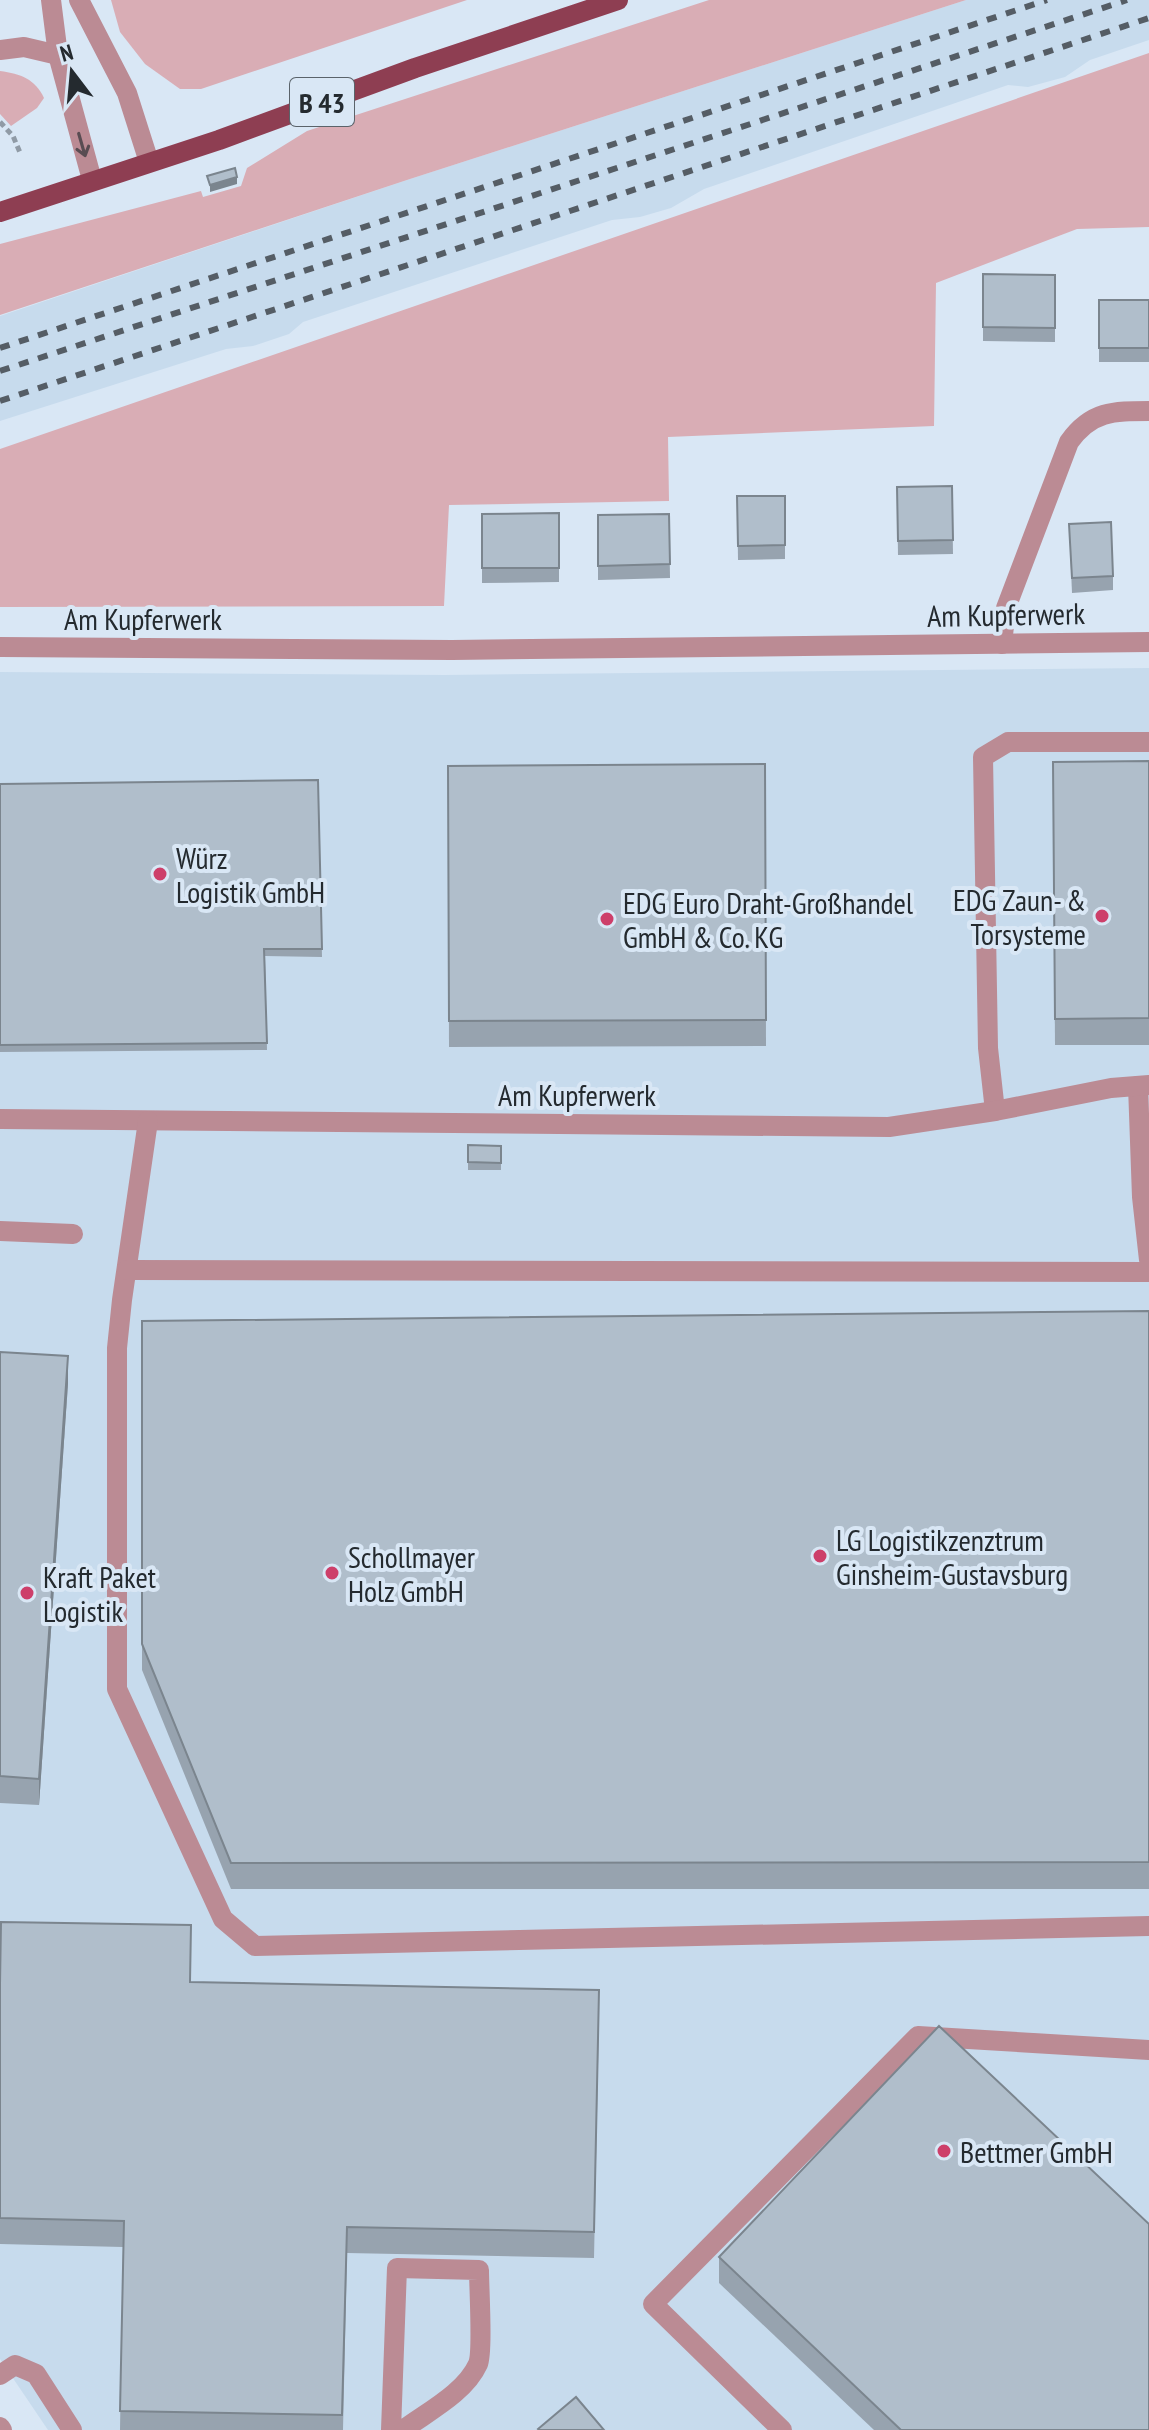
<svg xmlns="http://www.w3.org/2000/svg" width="1149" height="2430" font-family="'PT Sans Narrow',sans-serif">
<rect width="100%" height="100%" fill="#d9e7f5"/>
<!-- built -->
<g fill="#c7dbed">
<path d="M966 0H1149V40L1090 60 1065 77 1028 87 1008 85 704 189 671 208 640 217 612 220 303 322 289 334 253 346 226 349 0 421V316L410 179Z"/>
<path d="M1149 668V2430H48L0 2359V672L445 675Z"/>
</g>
<!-- green -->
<g fill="#d9adb5">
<path d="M111 0H467L201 89H180L145 64 120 32Z"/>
<path d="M709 0H966L410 179 0 315V244L201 191 203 197 241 186 247 168 307 131Z"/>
<path d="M1149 53V227L1077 229 936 283 934 426 668 437 669 501 449 505 444 606 0 607V449Z"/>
<path d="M0 71C21 74 35 79 44 98L37 108 11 126 0 114Z"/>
</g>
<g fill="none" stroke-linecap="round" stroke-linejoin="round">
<!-- path -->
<path stroke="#909ba6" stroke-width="5" stroke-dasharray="6 4" stroke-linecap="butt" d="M0 122 13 136 21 155"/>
<!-- minor -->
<g stroke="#bb8b94" stroke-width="20">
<path d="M51 0 58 55 92 180"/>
<path d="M79 0 127 93 149 162"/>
<path d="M0 50 24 47 58 55"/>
<path d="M1002 644 1006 608 1069 442C1091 411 1113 411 1149 411"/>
<path d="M0 647 452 650 1149 642"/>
<path d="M1138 1086 1142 1197 1149 1260"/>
<path d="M995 1111 988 1048 983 757 1008 742H1149"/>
<path d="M0 1119 889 1127 995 1111 1111 1088 1149 1085"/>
<path d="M148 1121 122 1300 117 1348V1689L223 1919 255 1946 1149 1926"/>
<path d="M0 1231 73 1234"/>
<path d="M127 1270 1149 1272"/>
<path d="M0 2375 15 2365 36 2374 72 2430"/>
<path d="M0 2427 2 2430"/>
<path d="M391 2430 397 2268 479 2270C479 2287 483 2352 478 2364 465 2393 427 2412 403 2430"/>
<path d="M782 2430 653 2304 918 2036 1149 2050"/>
</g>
<!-- major -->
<path stroke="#8e3e52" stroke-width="20" d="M0 212 219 140 415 68 618 0"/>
<!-- rail -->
<g stroke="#555d65" stroke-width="6" stroke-dasharray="10 10" stroke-linecap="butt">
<path d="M0 348 1047 0"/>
<path d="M0 371 1127 0"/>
<path d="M0 401 1149 18"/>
</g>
</g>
<!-- wall -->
<g fill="#97a3af">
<path d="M983 274 1055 275V342L983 341Z"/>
<rect x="1099" y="300" width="50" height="62"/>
<path d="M952 486 953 554 898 555 897 487Z"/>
<path d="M737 496H785V559L738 560Z"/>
<path d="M559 513V582L482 583V514Z"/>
<path d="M669 514 670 578 598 580V515Z"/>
<path d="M1069 524 1113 576V590L1072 593Z"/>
<path d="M1149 761V1045H1055L1053 762Z"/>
<path d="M765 764 766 1046 449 1047 448 766Z"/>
<path d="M318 780 322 957 265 956 267 1050 0 1052V784Z"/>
<path d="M468 1145 501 1146V1170H468Z"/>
<path d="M1149 1311V1889H231L142 1670V1321Z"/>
<path d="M0 1352 68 1383 39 1805 0 1803Z"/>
<path d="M191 1982 599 2017 594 2258 347 2253 343 2430H120L123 2247 0 2244V1984Z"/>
<path d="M719 2257 1149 2430H874L719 2283Z"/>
</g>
<!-- shaded-wall -->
<g fill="#7b858e">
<path d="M237 177V184L210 192V185Z"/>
<path d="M68 1356V1383L39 1805V1779Z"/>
</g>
<!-- building -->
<g fill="#b0becb" stroke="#7b858e" stroke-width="2">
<path d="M235 168 237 177 210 185 207 176Z"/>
<path d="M983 274 1055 275V328L983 327Z"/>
<rect x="1099" y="300" width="50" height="48"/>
<path d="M952 486 953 540 898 541 897 487Z"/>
<path d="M737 496H785V545L738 546Z"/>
<path d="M559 513V568H482V514Z"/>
<path d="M669 514 670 564 598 566V515Z"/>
<path d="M1111 522 1113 576 1072 578 1069 524Z"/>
<path d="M1149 761V1018L1055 1019 1053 762Z"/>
<path d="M765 764 766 1020 449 1021 448 766Z"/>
<path d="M318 780 322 949H264L267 1043 0 1045V784Z"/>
<path d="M468 1145 501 1146V1163L468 1162Z"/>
<path d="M1149 1311V1862L231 1863 142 1644V1321Z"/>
<path d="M0 1352 68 1356 39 1779 0 1776Z"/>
<path d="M1 1922 191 1925 190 1982 599 1990 594 2232 347 2227 342 2415 120 2411 124 2221 0 2218V1984Z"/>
<path d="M939 2026 1149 2224V2430H901L719 2257Z"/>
<path d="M576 2397 604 2430H539L538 2429Z"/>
</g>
<!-- one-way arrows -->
<defs><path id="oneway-shaft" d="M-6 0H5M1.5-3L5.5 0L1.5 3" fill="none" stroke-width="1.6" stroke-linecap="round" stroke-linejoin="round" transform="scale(2)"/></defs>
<use stroke="#594c52" href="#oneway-shaft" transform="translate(82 145) rotate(74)"/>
<!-- markers -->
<g fill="#cd3f6a" stroke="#d9e7f5" stroke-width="3">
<circle cx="160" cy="874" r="8"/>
<circle cx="1102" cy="916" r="8"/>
<circle cx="607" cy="919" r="8"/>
<circle cx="820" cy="1556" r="8"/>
<circle cx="332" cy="1573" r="8"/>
<circle cx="27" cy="1593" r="8"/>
<circle cx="944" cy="2151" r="8"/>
</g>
<g text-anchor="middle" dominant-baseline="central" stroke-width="8" stroke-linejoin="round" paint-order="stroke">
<!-- shield labels -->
<rect fill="#d9e7f5" stroke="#5a636a" stroke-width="2" x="290" y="78" width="64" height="48" rx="6"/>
<g font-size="28" font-weight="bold" fill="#242a2f">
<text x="322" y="102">B 43</text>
</g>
<!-- street labels -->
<g font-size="30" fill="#242a2f" stroke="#d9e7f5">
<text transform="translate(1006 614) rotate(-1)">Am Kupferwerk</text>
<text x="143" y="618">Am Kupferwerk</text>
<text x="577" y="1094">Am Kupferwerk</text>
</g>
<!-- poi labels -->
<g font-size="30" fill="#242a2f" stroke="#d9e7f5" text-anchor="start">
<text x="176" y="857">Würz<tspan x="176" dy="34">Logistik GmbH</tspan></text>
<text x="1086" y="899" text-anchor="end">EDG Zaun- &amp;<tspan x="1086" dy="34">Torsysteme</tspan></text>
<text x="623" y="902">EDG Euro Draht-Großhandel<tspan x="623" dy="34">GmbH &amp; Co. KG</tspan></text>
<text x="836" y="1539">LG Logistikzenztrum<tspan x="836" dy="34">Ginsheim-Gustavsburg</tspan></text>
<text x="348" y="1556">Schollmayer<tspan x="348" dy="34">Holz GmbH</tspan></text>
<text x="43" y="1576">Kraft Paket<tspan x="43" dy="34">Logistik</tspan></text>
<text x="960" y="2151">Bettmer GmbH</text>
</g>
</g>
<!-- north arrow -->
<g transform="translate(72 72) rotate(344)" stroke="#d9e7f5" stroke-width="6" paint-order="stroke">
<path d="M0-6L14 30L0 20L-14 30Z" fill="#242a2f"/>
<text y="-12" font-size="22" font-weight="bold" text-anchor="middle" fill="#242a2f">N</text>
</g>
</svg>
